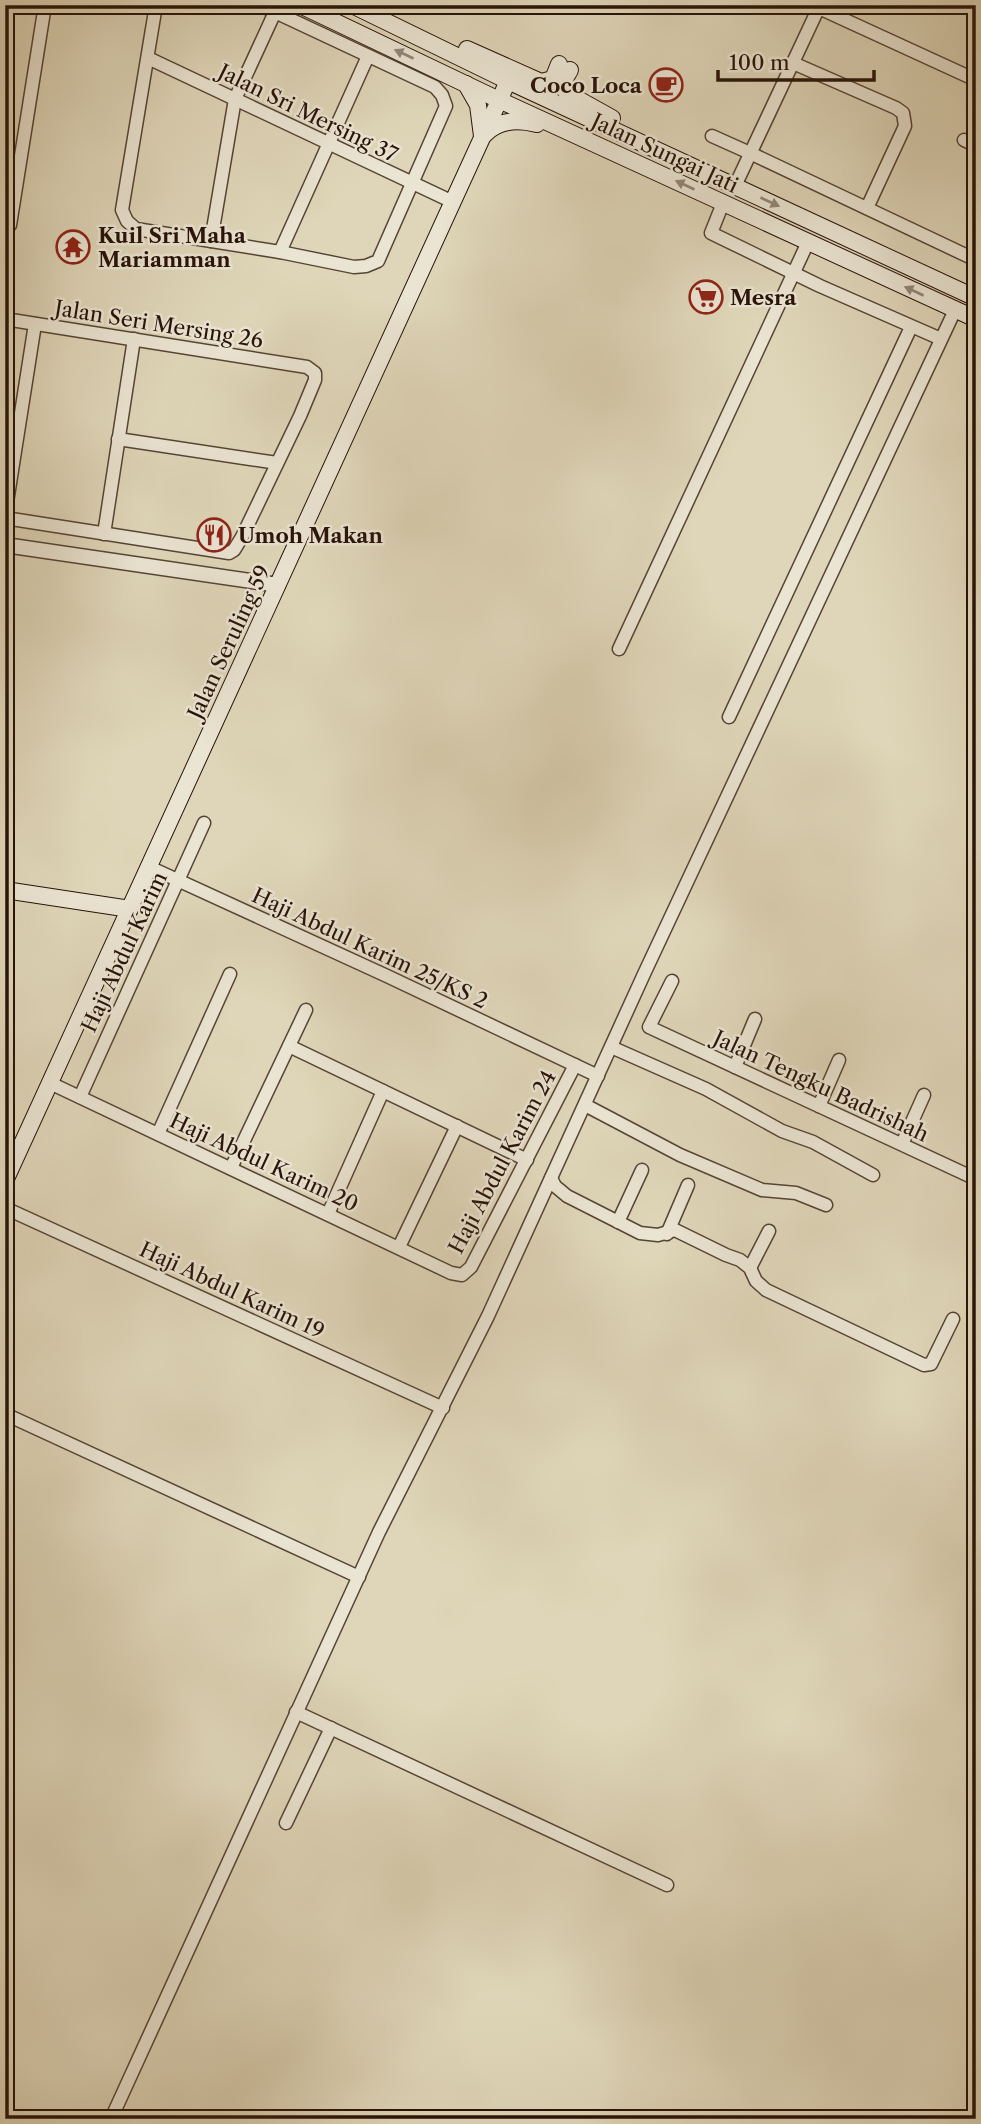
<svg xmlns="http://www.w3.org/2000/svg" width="981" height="2124" font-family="'Libre Caslon Text',serif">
<rect width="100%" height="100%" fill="#dfd6b9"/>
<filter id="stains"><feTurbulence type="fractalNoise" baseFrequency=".00286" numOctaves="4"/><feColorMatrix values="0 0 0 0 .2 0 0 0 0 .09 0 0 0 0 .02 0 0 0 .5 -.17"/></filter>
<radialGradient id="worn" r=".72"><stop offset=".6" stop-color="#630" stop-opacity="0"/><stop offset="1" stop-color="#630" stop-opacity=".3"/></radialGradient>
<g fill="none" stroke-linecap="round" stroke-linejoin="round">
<defs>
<g id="minor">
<path d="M156 5 122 210 127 221 136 229 280 252 354 267 366 266 378 261 446 106 442 95 435 87 260 5"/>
<path d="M819 8 976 80"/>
<path d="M148 58 453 202"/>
<path d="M793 63 896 108 903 113 905 126 867 208"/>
<path d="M712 136 750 153 976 260"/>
<path d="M964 140 976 146"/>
<path d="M735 186 820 5"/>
<path d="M723 203 711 233 820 286 941 339"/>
<path d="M5 231 10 225 45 5"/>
<path d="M211 241 235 99 275 12"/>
<path d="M280 252 368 56"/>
<path d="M5 319 307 367 315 373V380L300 416 242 537 234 550 229 553 5 518"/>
<path d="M118 439 277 463"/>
<path d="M5 515 35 324"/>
<path d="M104 534 134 339"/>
<path d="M619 649 808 242"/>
<path d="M729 717 911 327"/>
<path d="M149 867 387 976 598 1076"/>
<path d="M672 981 649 1027 976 1179"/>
<path d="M289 1046 527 1160"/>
<path d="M611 1047 706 1089 782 1131 813 1142 873 1175"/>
<path d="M735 1067 755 1019"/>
<path d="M50 1083 451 1273 462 1275 471 1267 575 1065"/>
<path d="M80 1097 204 823"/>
<path d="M585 1105 680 1155 762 1190 796 1193 826 1205"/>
<path d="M819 1106 839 1060"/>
<path d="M158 1134 230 974"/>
<path d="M902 1144 924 1095"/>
<path d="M231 1168 306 1010"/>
<path d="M551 1178 555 1186 567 1196 640 1233 658 1235 675 1230 726 1255 740 1260 750 1268 756 1281 766 1290 924 1365 931 1364 953 1319"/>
<path d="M974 1202 976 1200"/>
<path d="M5 1208 443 1408"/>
<path d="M328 1214 383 1091"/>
<path d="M618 1222 642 1170"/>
<path d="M667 1234 688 1185"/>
<path d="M399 1247 457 1126"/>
<path d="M750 1268 769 1231"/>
<path d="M5 1414 359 1577"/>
<path d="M976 1587V1588"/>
<path d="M296 1712 667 1885"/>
<path d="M286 1823 331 1728"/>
<path d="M111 2119 379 1532 488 1316 644 974 955 310"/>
</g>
<path id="tertiary" d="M5 545 278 585"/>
<g id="secondary">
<path d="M300 5 499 100 976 319"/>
<path d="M352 5 508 81 976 298"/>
<path d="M467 49 541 82 553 79 559 64"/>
<path d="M570 70C565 79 560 84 567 93L612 118"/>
<path d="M466 84 478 105 482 136"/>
<path d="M484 135C498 120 518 119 537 124"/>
<path d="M5 890 130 909"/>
<path d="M5 1181 508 81"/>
</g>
</defs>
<!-- minor casing -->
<use href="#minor" stroke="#564435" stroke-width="15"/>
<!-- tertiary casing -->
<use href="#tertiary" stroke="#564435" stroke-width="17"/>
<!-- secondary casing -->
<use href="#secondary" stroke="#281309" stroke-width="18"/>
<!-- minor -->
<use href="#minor" stroke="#eae4d2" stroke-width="12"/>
<!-- tertiary -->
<use href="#tertiary" stroke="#eae4d2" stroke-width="14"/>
<!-- secondary -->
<use href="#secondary" stroke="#eae4d2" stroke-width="16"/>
</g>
<!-- one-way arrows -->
<defs><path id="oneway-solid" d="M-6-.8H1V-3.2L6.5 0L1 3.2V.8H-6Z" transform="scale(1.75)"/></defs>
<g fill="#938678">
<use href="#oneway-solid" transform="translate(404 54) rotate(-155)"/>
<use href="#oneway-solid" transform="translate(685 185) rotate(-155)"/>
<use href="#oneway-solid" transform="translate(770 202) rotate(25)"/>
<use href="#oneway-solid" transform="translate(914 291) rotate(-155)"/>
</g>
<!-- icons -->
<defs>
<symbol id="cafe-ring" viewBox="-11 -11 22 22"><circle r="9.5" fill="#eae4d2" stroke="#8f2418" stroke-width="1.5"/><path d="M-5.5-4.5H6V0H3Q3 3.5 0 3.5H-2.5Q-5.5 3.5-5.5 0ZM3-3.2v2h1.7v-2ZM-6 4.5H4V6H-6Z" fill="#8f2418"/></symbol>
<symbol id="temple-ring" viewBox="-11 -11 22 22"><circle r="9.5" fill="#eae4d2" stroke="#8f2418" stroke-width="1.5"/><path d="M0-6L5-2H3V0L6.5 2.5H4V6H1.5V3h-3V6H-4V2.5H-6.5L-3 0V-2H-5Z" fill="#8f2418"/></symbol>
<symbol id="supermarket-ring" viewBox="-11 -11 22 22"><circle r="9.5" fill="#eae4d2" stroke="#8f2418" stroke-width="1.5"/><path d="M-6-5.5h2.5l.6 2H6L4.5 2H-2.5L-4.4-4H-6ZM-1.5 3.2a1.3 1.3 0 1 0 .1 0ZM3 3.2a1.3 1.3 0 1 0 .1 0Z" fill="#8f2418"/></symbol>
<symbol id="restaurant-ring" viewBox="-11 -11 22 22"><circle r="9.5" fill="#eae4d2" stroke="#8f2418" stroke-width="1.5"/><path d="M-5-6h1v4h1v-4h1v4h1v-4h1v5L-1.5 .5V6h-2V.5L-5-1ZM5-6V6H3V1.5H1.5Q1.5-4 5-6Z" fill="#8f2418"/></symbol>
</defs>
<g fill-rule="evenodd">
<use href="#cafe-ring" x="647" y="66" width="38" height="38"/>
<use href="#temple-ring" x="54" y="228" width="38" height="38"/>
<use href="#supermarket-ring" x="687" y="278" width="38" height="38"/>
<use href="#restaurant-ring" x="195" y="516" width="38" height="38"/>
</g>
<g text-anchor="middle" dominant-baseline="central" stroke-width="5" stroke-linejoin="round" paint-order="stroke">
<!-- poi labels -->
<g font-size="21" font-weight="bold" fill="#281309" stroke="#eae4d2" text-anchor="start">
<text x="642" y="85" text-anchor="end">Coco Loca</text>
<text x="98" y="235">Kuil Sri Maha<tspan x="98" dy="24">Mariamman</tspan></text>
<text x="730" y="297">Mesra</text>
<text x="238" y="535">Umoh Makan</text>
</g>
<!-- street labels -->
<g font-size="21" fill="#281309" stroke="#eae4d2">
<text transform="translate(308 113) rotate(26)">Jalan Sri Mersing 37</text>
<text transform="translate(665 153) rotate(25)">Jalan Sungai Jati</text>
<text transform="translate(159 324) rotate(9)">Jalan Seri Mersing 26</text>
<text transform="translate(229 642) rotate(-65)">Jalan Seruling 59</text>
<text transform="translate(370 948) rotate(25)">Haji Abdul Karim 25/KS 2</text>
<text transform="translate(124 952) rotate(-65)">Haji Abdul Karim</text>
<text transform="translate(821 1086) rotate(25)">Jalan Tengku Badrishah</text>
<text transform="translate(264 1162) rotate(25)">Haji Abdul Karim 20</text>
<text transform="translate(502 1162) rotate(-62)">Haji Abdul Karim 24</text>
<text transform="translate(232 1290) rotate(25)">Haji Abdul Karim 19</text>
</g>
</g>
<!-- margin -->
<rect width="981" height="2124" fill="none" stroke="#dfd6b9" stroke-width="28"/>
<rect x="7" y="7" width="967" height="2110" fill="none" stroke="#281309" stroke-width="3.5"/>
<rect x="14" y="14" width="953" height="2096" fill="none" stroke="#281309" stroke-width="2"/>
<!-- scale -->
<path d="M718 70v10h156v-10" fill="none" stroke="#281309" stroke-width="3.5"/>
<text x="729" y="70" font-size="21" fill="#281309" stroke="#eae4d2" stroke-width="5" paint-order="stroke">100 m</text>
<rect width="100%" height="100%" filter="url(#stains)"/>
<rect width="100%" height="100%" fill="url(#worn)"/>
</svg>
